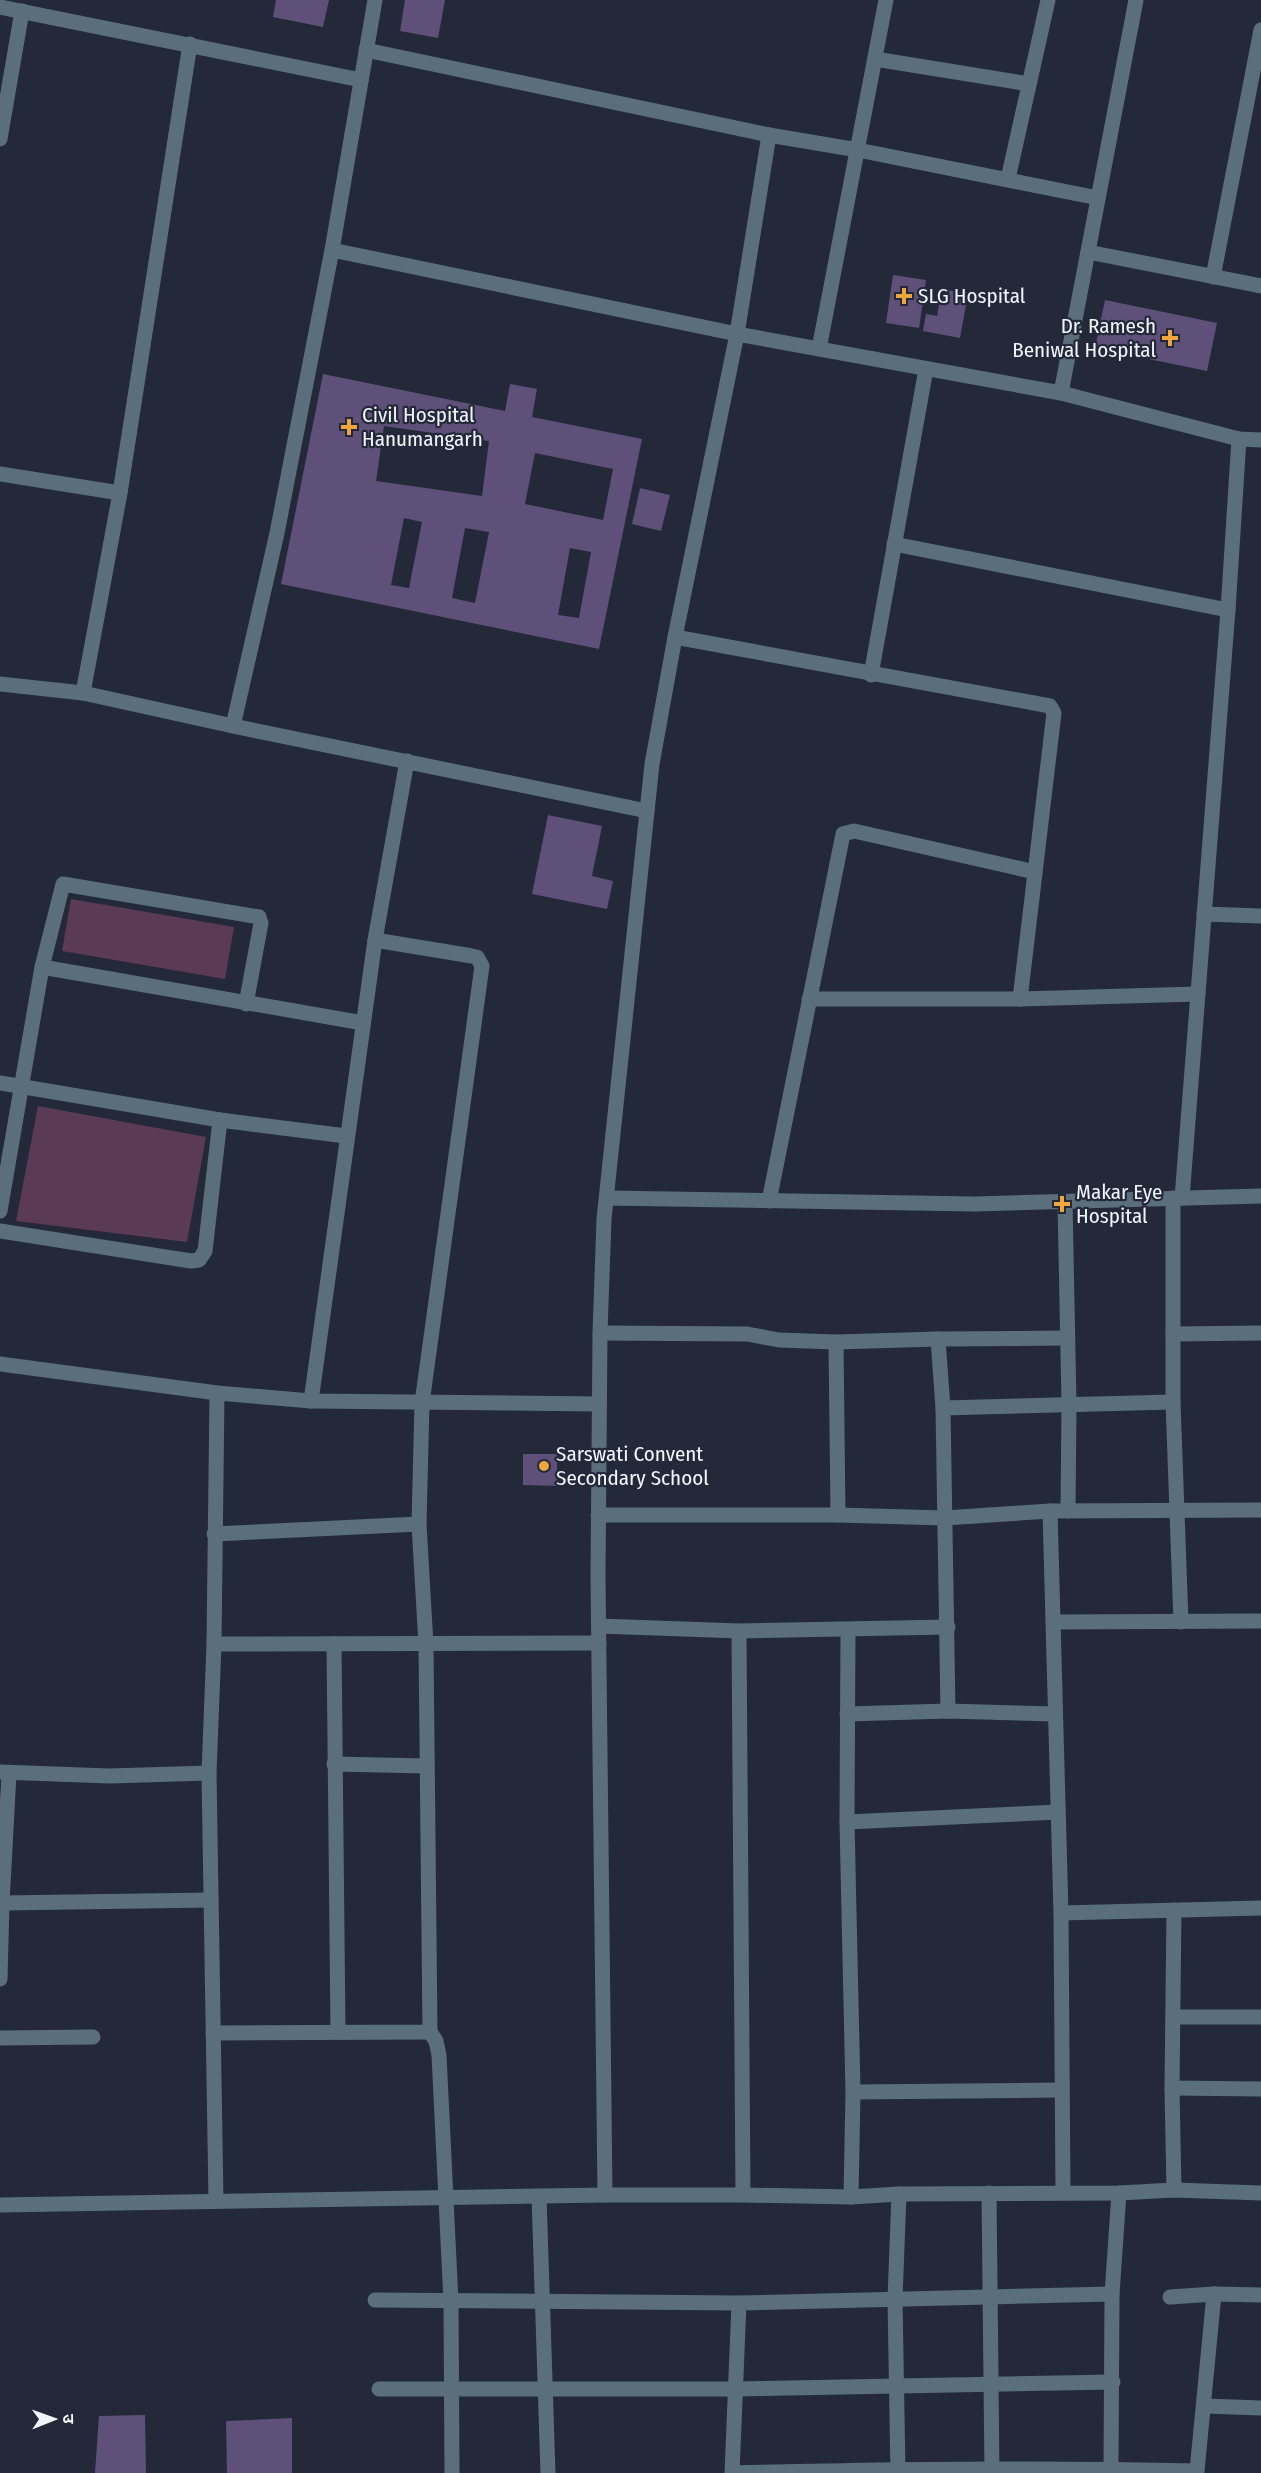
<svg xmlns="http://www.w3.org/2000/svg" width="1261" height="2473" font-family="'Fira Sans Condensed','Noto Sans Devanagari',sans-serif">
<rect width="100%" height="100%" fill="#232938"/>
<!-- green -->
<g fill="#5b3a55">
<path d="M71 899 234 927 225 979 62 951Z"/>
<path d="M38 1106 206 1137 187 1242 16 1221Z"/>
</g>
<!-- building -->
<g fill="#5f507a" fill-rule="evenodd">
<path d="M276 0H329L323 27 273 17Z"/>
<path d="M405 0H445L438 38 400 31Z"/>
<path d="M893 275 926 280 919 328 886 323Z"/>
<path d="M942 289 968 294 960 338 923 331 926 314 937 316Z"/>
<path d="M1105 300 1217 323 1207 371 1095 348Z"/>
<path d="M323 374 505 411 510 384 537 389 532 417 642 439 599 649 281 584ZM384 426 489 441 482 496 376 481ZM535 453 613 469 603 520 525 504ZM404 518 422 522 409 588 391 585ZM465 528 489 532 475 603 452 598ZM570 548 591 552 579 618 558 615Z"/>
<path d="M640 488 670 495 661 531 632 524Z"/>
<path d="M548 815 602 826 592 876 613 881 607 909 532 894Z"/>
<path d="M523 1454H557V1486L523 1485Z"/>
<path d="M145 2415 146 2473H95L99 2416Z"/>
<path d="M292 2418V2473H227L226 2421Z"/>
</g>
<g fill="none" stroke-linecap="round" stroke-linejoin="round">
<!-- minor -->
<g stroke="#5a6f7b" stroke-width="15">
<path d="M375 0 332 250 737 334 675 637 652 764 604 1219 600 1333 598 1576 605 2195"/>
<path d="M0 7 361 80"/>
<path d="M366 50 769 135 858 150 1098 198"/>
<path d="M875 59 1029 84"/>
<path d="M769 135 737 334 1061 393 1239 439 1261 440"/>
<path d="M0 139 22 11"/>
<path d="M1008 179 1048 0"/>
<path d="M1088 252 1261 286"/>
<path d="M1213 277 1261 30"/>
<path d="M819 349 886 0"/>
<path d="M1061 393 1136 0"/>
<path d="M0 474 120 493"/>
<path d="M894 544 1228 610"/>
<path d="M675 637 1050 706 1054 713 1020 999"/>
<path d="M871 675 926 369"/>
<path d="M0 684 83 693 233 726 647 811"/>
<path d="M83 693 120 493 190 44"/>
<path d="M233 726 277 533 332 250"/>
<path d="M1204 914 1261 916"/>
<path d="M375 940 472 956 477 957 482 966 422 1403 419 1524"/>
<path d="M42 967 363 1023"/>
<path d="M809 999H1020L1198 994"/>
<path d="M0 1083 220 1120 346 1136"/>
<path d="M607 1198 975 1204 1261 1196"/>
<path d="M1173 1198V1402L1181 1622"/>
<path d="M1182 1198 1228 610 1239 439"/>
<path d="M769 1201 843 834 854 831 1035 872"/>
<path d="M1065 1202 1069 1404 1068 1511"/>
<path d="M0 1211 42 967 63 884 259 917 261 923 246 1004"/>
<path d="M0 1231 191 1261 199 1260 205 1251 220 1120"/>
<path d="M600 1333 747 1334 779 1340 836 1342 938 1339"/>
<path d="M1173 1334 1261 1333"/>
<path d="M836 1342 838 1515"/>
<path d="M0 1364 217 1393 311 1401 599 1404"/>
<path d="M311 1401 375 940 407 761"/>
<path d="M943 1408 1173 1402"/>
<path d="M1050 1511 1061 1913 1063 2193"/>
<path d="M598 1515H838L945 1518 1050 1511 1261 1510"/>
<path d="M1053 1622 1261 1621"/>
<path d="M599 1626 739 1631 948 1627"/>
<path d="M848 1630 847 1822 853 2092 851 2197"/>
<path d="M739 1631 743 2195"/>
<path d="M214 1644 599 1643"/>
<path d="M334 1644 338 2032"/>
<path d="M948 1711 943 1408 938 1339 1067 1338"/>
<path d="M847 1714 948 1711 1055 1714"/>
<path d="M334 1764 427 1766"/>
<path d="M0 1772 109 1776 209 1773"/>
<path d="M847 1822 1058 1812"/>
<path d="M2 1903 211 1900"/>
<path d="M1061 1913 1261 1908"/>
<path d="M0 1979 2 1903 9 1774"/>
<path d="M1173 2017H1261"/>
<path d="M430 2032 436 2041 439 2055 451 2302 452 2473"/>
<path d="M213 2033 430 2032 426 1645 419 1524 214 1534"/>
<path d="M0 2038 93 2037"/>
<path d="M1172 2088 1261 2089"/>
<path d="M853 2092 1062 2090"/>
<path d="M1174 2190 1172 2088 1174 1910"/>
<path d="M989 2193 992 2473"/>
<path d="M539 2196 548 2473"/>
<path d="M216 2201 209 1773 214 1644 217 1393"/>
<path d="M0 2205 605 2195H743L851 2197 899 2194 1119 2193 1174 2190 1261 2193"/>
<path d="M1214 2294 1261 2295"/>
<path d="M375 2300 739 2303 1112 2294"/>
<path d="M379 2389H735L1113 2382"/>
<path d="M1205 2406 1261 2408"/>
<path d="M1111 2468 1112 2294 1119 2193"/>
<path d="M732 2473 739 2303"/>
<path d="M733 2473C888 2469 1042 2467 1197 2471L1214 2294 1170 2297"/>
<path d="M898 2473 895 2299 899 2194"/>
</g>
</g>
<!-- markers -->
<g fill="#f0a63f" stroke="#232938" stroke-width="2">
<path d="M901 287h6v6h6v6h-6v6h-6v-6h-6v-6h6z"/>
<path d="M1167 329h6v6h6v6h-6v6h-6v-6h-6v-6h6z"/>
<path d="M346 418h6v6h6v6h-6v6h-6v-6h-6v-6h6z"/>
<path d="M1059 1195h6v6h6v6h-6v6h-6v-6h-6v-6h6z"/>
<circle cx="544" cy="1466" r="6"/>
</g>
<g text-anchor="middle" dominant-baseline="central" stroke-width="4.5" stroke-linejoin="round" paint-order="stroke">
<!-- poi labels -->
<g font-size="21" fill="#f1f5fd" stroke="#232938" text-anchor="start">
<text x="918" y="296">SLG Hospital</text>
<text x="1156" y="326" text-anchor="end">Dr. Ramesh<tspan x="1156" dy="24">Beniwal Hospital</tspan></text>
<text x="362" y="415">Civil Hospital<tspan x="362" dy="24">Hanumangarh</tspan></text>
<text x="1076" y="1192">Makar Eye<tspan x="1076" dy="24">Hospital</tspan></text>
<text x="556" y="1454">Sarswati Convent<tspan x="556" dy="24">Secondary School</tspan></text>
</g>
</g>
<!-- north arrow -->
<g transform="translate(54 2419) rotate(89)" stroke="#232938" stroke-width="4.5" paint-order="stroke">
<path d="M0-4.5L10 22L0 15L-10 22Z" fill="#f1f5fd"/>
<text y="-9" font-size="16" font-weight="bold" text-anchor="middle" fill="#f1f5fd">उ</text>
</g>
</svg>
